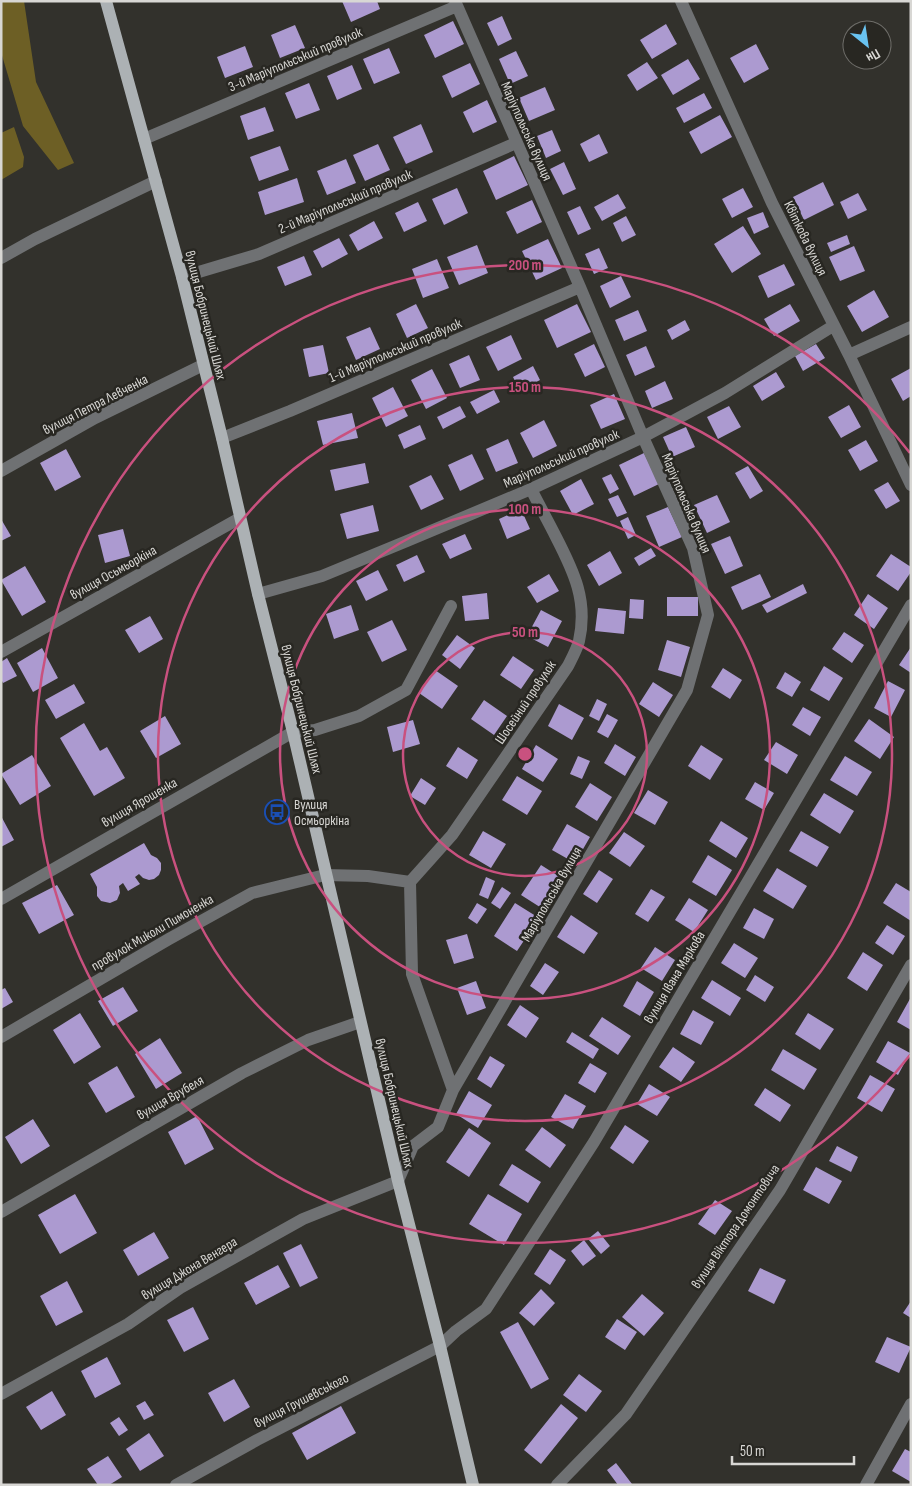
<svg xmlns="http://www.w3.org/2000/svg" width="912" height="1486" viewBox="0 0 912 1486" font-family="'Sofia Sans Condensed',sans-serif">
	<rect width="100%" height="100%" fill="#32312c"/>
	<path fill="#6d5f25" d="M1,1H24L36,82L74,163L58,170L23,126L1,52Z
		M14,127L24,157L23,167L1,180V133Z"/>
	<path fill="#ac9ad0" d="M342,1H377L380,9L351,22Z
		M502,16L512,39L498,46L487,23Z
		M453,21L464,44L435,58L424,35Z
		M666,24L677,44L652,59L640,40Z
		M295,25L305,48L280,58L271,35Z
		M756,44L769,69L744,83L730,58Z
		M245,46L253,67L225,78L217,57Z
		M389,48L400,73L374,84L363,59Z
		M516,51L528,76L510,84L499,59Z
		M688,59L700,79L673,95L661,75Z
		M647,62L658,78L637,91L627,75Z
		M470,63L480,84L452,98L442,76Z
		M352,65L362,89L337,100L327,76Z
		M309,83L320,110L296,119L285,93Z
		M545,87L555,110L529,121L519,98Z
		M704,93L712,108L684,123L676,108Z
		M487,100L497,122L473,133L463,112Z
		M265,107L274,131L248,140L240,116Z
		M720,115L732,137L701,154L689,132Z
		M421,124L433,152L406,164L393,137Z
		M552,130L561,151L546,158L537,136Z
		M599,134L608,153L589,162L580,144Z
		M378,144L390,170L365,181L353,155Z
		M280,146L289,170L259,181L250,157Z
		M514,156L528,185L496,200L483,171Z
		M346,159L356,183L327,195L317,171Z
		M564,162L576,189L563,195L550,169Z
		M297,178L304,202L265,215L258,192Z
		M823,182L834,205L804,220L793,197Z
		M457,188L468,213L444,225L432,199Z
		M743,188L753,207L732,218L722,199Z
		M858,193L867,210L848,219L840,202Z
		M618,194L626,208L602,221L594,207Z
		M532,200L542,222L517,234L506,212Z
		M418,202L427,221L404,232L395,213Z
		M580,206L591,229L578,235L567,212Z
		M763,212L769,227L754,234L747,218Z
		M626,216L636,235L622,242L613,223Z
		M374,221L383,238L358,251L349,235Z
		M743,226L761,254L732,273L714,244Z
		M847,235L850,244L831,252L827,243Z
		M339,238L348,254L322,268L313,251Z
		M548,239L562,268L536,280L522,251Z
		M477,245L488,273L459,285L447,257Z
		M854,246L865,271L840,281L829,257Z
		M599,248L608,268L594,274L585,254Z
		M304,256L312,275L285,286L277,267Z
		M437,259L449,288L423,298L412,269Z
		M784,264L795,285L768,298L758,276Z
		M621,276L631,297L610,308L600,286Z
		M874,290L889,317L862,332L847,306Z
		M416,304L428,328L407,338L396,314Z
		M577,304L591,332L557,348L544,320Z
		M790,304L800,321L774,336L764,319Z
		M638,310L647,331L624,341L615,320Z
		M685,320L690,330L672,340L667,330Z
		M370,327L380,349L356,360L346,337Z
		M511,335L522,359L498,371L486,347Z
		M594,344L605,367L585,377L574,354Z
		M816,344L825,358L803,371L795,356Z
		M323,345L329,373L309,377L303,349Z
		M646,346L655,367L635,376L626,355Z
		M469,355L480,380L460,388L449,364Z
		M533,366L540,380L520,391L513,377Z
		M911,368V396L903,401L891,379Z
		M432,369L447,398L426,409L411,380Z
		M776,372L785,387L762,401L753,386Z
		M665,381L673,399L652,408L645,391Z
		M393,387L408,416L386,427L372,398Z
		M494,390L500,402L477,414L470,402Z
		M614,394L625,419L601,429L590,405Z
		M849,405L861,427L841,438L828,417Z
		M460,406L466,417L443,429L437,417Z
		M729,406L741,427L718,439L707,417Z
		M352,413L358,438L323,445L317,421Z
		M544,420L557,446L533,458L520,433Z
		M420,425L426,439L404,449L398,435Z
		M686,427L695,447L672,457L663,437Z
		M508,439L518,463L496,472L486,449Z
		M866,440L878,461L860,471L848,450Z
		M66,449L81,477L55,491L40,463Z
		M644,453L659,484L634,496L619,465Z
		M472,454L484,479L460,491L448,465Z
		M365,463L369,483L335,491L330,470Z
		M748,466L763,491L750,499L735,473Z
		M611,474L619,489L610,494L602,478Z
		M431,475L444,499L421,510L409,486Z
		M581,479L594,504L573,515L560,491Z
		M888,482L900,501L886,509L874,490Z
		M618,495L627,513L617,517L608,499Z
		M717,495L730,522L707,533L694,505Z
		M373,505L379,531L347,539L340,514Z
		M668,507L682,537L659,547L646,516Z
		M521,509L530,529L507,539L499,519Z
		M628,517L636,535L628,539L620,521Z
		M1,519L11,536L1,541Z
		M123,529L130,556L105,563L98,535Z
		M465,534L472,549L450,559L442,544Z
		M730,536L743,566L725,574L711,544Z
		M651,548L656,556L639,566L634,558Z
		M610,551L622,573L599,586L587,565Z
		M891,554L911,567V572L898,591L876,576Z
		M417,555L425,572L404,582L396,565Z
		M25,566L46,602L22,616L1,580Z
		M378,570L388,590L366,601L356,581Z
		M549,574L559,591L537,603L527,587Z
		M760,574L771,597L742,610L731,587Z
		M803,584L807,593L767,613L762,605Z
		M487,593L489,619L465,621L462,596Z
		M868,594L888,608L874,629L854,615Z
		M667,597H698V616H667Z
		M630,599L644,600L643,619L629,618Z
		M351,605L359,630L334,639L326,614Z
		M598,608L626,611L624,634L595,631Z
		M541,610L562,621L548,647L527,636Z
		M150,616L163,639L139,653L125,630Z
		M392,620L407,650L382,662L367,632Z
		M844,632L864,645L852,663L832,649Z
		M457,635L475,648L460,669L442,655Z
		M667,640L690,647L681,677L658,670Z
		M911,647V673L899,665Z
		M42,648L58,678L33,692L17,663Z
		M513,656L534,670L521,689L500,675Z
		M7,658L17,676L3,683L1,679V662Z
		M824,666L843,678L829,701L810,690Z
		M723,668L742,680L730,699L711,687Z
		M435,670L458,686L442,709L419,693Z
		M785,672L801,682L792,697L776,688Z
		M888,681L905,690L891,717L874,708Z
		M653,682L673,695L659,717L639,704Z
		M74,684L85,703L56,719L45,700Z
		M597,699L607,704L599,721L589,716Z
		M484,700L507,716L494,735L471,719Z
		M559,704L584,718L572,740L548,726Z
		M803,707L821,717L810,736L792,725Z
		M607,714L618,720L608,738L597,732Z
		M165,716L181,744L156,758L140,731Z
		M869,719L894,737L880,759L854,741Z
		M413,720L420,744L393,752L387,727Z
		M84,723L100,751L107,747L125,778L94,796L60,738Z
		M776,742L798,755L787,774L764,760Z
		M615,744L636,757L625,776L604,763Z
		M536,745L558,759L543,782L522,769Z
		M701,745L723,759L710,780L688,766Z
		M458,747L478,760L467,779L446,766Z
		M32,755L51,786L20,805L1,774Z
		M578,756L590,761L582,779L570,774Z
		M845,756L872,772L857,796L830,780Z
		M517,776L542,791L527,815L502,800Z
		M421,778L436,788L425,805L410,796Z
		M755,782L774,793L764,810L745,799Z
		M590,783L612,797L597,821L575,807Z
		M648,790L668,802L655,825L634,813Z
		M824,793L854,811L840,834L810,815Z
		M1,816L14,840L1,847Z
		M721,821L748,838L736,858L709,841Z
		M567,824L590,837L575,863L552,850Z
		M483,831L506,844L491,868L469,855Z
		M801,831L829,847L817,867L789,851Z
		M624,832L645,846L630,867L609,853Z
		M144,843L151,855L157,858L161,863V870L159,875L154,879L149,880L143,878L139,874L135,877L140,884L128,891L123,883L119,886L120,893L117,900L110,903L101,901L97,896V887L90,874Z
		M708,855L732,870L716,896L692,882Z
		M541,865L563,879L543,909L521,895Z
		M777,868L807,886L793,909L763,891Z
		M599,870L613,879L597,903L583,894Z
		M486,877L495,881L488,899L479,895Z
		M896,883L911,892V921L883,903Z
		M57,885L74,915L39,934L22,903Z
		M502,887L511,893L500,909L491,903Z
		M651,889L665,897L648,922L635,914Z
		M689,898L708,910L694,932L675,920Z
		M477,903L487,909L477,924L468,918Z
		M515,903L539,918L517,951L494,936Z
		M754,908L774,919L764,939L743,928Z
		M571,915L598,933L584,954L557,937Z
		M887,925L905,936L893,955L875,943Z
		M467,934L474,958L454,964L446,940Z
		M734,943L758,958L745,978L721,963Z
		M655,947L675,960L662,981L641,968Z
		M863,952L883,965L867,991L847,978Z
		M545,963L559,972L543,995L530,986Z
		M755,975L774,987L765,1002L746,990Z
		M712,980L741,998L730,1016L701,998Z
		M476,981L486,1008L467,1015L457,988Z
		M637,981L654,992L640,1016L623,1006Z
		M123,987L138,1011L113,1026L98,1001Z
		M5,988L13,1002L1,1009V990Z
		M911,997V1030L897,1022Z
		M520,1005L539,1018L526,1038L507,1025Z
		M693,1010L714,1022L701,1045L680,1034Z
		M80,1013L101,1047L74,1064L53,1030Z
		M808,1013L834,1029L820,1050L795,1034Z
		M602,1017L631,1036L618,1055L589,1036Z
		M572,1032L599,1049L593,1059L566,1042Z
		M160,1038L182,1073L156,1089L135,1054Z
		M888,1041L910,1053L898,1075L876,1062Z
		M673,1047L695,1062L681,1082L659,1067Z
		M783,1049L817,1069L804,1090L771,1070Z
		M490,1056L505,1065L491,1088L477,1079Z
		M590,1063L607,1073L595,1093L578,1083Z
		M117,1066L135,1097L106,1113L88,1083Z
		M870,1075L895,1089L882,1112L857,1098Z
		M649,1084L670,1097L657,1116L637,1104Z
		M765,1088L791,1105L780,1122L754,1105Z
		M469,1091L492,1105L478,1128L456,1114Z
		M565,1094L586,1106L573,1129L551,1117Z
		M197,1116L214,1149L185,1165L168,1132Z
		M33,1119L50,1146L21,1164L5,1137Z
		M625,1125L649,1141L633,1164L610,1148Z
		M542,1127L566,1145L550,1168L525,1150Z
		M469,1128L491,1143L469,1177L446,1162Z
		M837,1146L858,1157L851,1172L829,1161Z
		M512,1164L541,1182L528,1203L499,1185Z
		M816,1167L842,1181L829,1204L803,1190Z
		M75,1194L97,1233L60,1254L38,1215Z
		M488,1194L522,1214L504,1245L469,1224Z
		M715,1200L732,1211L715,1235L698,1224Z
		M598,1231L610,1246L601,1254L588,1239Z
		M154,1232L169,1258L138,1276L123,1250Z
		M584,1240L596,1256L583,1266L571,1251Z
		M301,1244L318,1278L300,1287L283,1253Z
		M550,1249L566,1260L550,1285L534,1274Z
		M278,1265L290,1287L256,1305L244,1283Z
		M760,1268L786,1280L774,1304L748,1291Z
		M67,1281L83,1312L56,1326L40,1296Z
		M541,1289L555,1303L534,1326L519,1313Z
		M642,1294L664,1313L644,1336L622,1317Z
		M911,1301V1318L903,1313Z
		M193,1307L209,1339L184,1352L167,1320Z
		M617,1319L637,1332L625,1350L605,1337Z
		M518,1322L549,1379L531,1389L500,1332Z
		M887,1337L911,1347L899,1373L875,1362Z
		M107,1357L121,1384L95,1398L81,1371Z
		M579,1374L602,1391L586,1412L563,1395Z
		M234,1379L250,1407L224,1422L208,1393Z
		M52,1391L66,1415L41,1430L26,1407Z
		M145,1401L154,1415L144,1420L136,1406Z
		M561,1404L578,1418L541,1464L524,1450Z
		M341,1406L356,1433L307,1460L292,1433Z
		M119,1417L128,1430L119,1436L110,1423Z
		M149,1433L164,1456L140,1471L126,1449Z
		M905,1449L911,1452V1482L892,1471Z
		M108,1456L122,1477L109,1485H98L87,1469Z
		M616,1463L632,1484L630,1485H618L607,1470Z"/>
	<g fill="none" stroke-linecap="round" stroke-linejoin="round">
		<path stroke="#6f7173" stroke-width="12" d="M681,1L772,203L849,355L911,485
			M144,139L457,6
			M1,258L35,239L156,181
			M182,277L259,254L516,143
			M849,355L911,327
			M222,438L290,411L580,287
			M1,471L95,418L203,365
			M258,594L322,576L407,541L531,489L643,437L725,393L833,326
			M1,652L240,518
			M410,882L452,835L568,666C572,658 577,649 579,641C588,601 574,572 556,537C548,521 539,505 531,489
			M1,899L293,732L315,730L359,716L406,690L451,606
			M1,1037L169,939L252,893L325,875L368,876L410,882L412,974L453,1090
			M1,1212L242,1073L308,1040L360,1022
			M1,1394L128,1324L180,1288L303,1219L398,1181L413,1146L438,1127L453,1090L687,690L708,615L693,548L643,437L580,287L455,1
			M176,1485L257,1440L440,1346L456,1331L486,1309L594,1142L911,605
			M557,1485L626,1414L780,1190L911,965
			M866,1485L911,1404"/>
		<path stroke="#acb1b4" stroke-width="12" d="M106,1L182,277L222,438L258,594L293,732L398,1181L440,1346L473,1485"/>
	</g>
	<g fill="none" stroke="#c9517f" stroke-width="2.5">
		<circle cx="525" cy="754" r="122"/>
		<circle cx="525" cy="754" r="245"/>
		<circle cx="525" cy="754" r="367"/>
		<path d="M910 1055A489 489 0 1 1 910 453"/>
	</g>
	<defs>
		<symbol id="bus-ring" viewBox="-11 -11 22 22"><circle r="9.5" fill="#282722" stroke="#1a4fb4" stroke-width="1.5"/><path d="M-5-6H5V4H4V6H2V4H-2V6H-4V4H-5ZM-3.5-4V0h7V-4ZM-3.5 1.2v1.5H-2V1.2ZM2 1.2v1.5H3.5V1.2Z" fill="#1a4fb4"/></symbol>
	</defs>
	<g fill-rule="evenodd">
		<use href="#bus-ring" x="263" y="798" width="28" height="28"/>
	</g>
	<g text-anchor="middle" stroke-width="5" stroke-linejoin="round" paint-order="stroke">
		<g font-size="14" fill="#d8d7d4" stroke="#282722">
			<text transform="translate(295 59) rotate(-23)" y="5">3-й Маріупольський провулок</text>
			<text transform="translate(527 131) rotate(66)" y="5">Маріупольська вулиця</text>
			<text transform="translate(345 201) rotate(-23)" y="5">2-й Маріупольський провулок</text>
			<text transform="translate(806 238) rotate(64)" y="5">Квіткова вулиця</text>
			<text transform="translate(206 315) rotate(76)" y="5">вулиця Бобринецький Шлях</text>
			<text transform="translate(395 350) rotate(-23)" y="5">1-й Маріупольський провулок</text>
			<text transform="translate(95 404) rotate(-27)" y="5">вулиця Петра Левченка</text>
			<text transform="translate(561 458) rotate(-24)" y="5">Маріупольський провулок</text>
			<text transform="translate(687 503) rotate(67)" y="5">Маріупольська вулиця</text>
			<text transform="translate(113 572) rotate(-29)" y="5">вулиця Осьмьоркіна</text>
			<text transform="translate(525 702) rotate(-56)" y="5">Шосейний провулок</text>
			<text transform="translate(302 709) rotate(76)" y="5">вулиця Бобринецький Шлях</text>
			<text transform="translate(139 802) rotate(-30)" y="5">вулиця Ярошенка</text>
			<text transform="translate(551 894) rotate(-60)" y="5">Маріупольська вулиця</text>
			<text transform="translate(152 932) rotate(-30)" y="5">провулок Миколи Пимоненка</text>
			<text transform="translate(674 977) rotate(-59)" y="5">вулиця Івана Маркова</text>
			<text transform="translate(170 1097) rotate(-30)" y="5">вулиця Врубеля</text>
			<text transform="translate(395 1103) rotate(77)" y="5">вулиця Бобринецький Шлях</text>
			<text transform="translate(735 1226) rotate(-56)" y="5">вулиця Віктора Домонтовича</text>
			<text transform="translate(189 1268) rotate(-31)" y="5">вулиця Джона Венгера</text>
			<text transform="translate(301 1400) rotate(-27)" y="5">вулиця Грушевського</text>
		</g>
		<g font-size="14" fill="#d8d7d4" stroke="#282722" text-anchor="start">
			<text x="294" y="809">Вулиця<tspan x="294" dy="16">Осмьоркіна</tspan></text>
		</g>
	</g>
	<circle cx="525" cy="754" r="8" fill="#c9517f" stroke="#282722" stroke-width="2.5"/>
	<g font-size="15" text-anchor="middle" font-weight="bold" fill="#c9517f" stroke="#282722" stroke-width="5" stroke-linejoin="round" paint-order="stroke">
		<text x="525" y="270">200 m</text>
		<text x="525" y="392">150 m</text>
		<text x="525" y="514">100 m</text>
		<text x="525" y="637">50 m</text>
	</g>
	<rect width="912" height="1486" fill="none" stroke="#d8d7d4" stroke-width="5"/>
	<g transform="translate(867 45) rotate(150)"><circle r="24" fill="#282722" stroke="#6e6d69"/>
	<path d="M0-4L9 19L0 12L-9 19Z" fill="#69c3f1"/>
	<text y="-8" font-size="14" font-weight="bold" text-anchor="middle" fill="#d8d7d4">Пн</text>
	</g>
	<path d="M732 1456v8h122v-8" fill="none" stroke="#d8d7d4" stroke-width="2.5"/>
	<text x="740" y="1456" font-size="15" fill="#d8d7d4" stroke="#282722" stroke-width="4" paint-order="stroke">50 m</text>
</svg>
